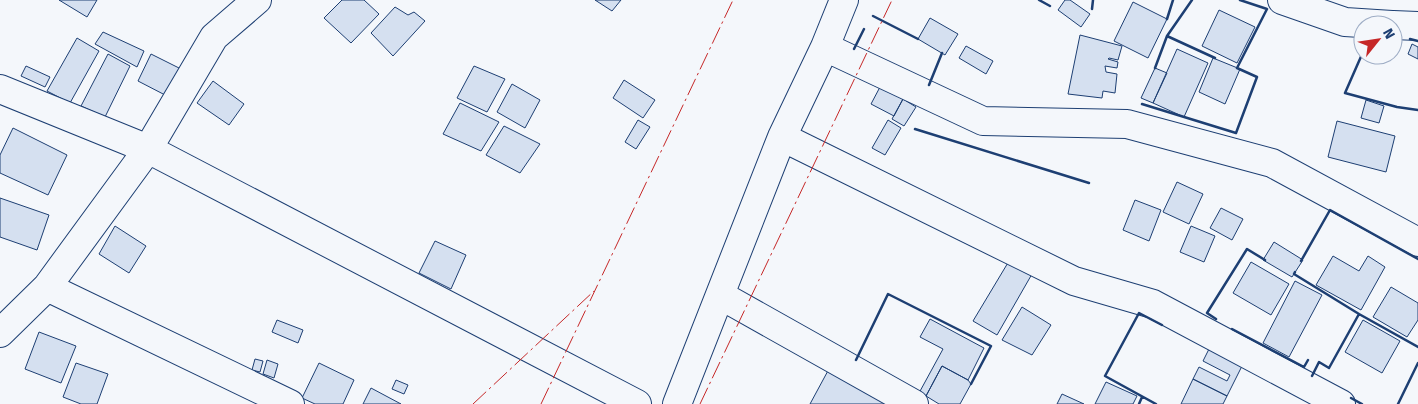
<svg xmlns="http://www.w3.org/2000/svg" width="1418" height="404" viewBox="0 0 1418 404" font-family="'Fira Sans',sans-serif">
	<rect width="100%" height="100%" fill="#f4f7fb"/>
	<path fill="#d5e0f0" stroke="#1d3f73" d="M59,0H97L87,17Z
		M342,0H364L379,14L351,43L324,18Z
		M595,0H621L612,11Z
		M1065,0H1070L1090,14L1081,27L1058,10Z
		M1133,2L1167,19L1148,58L1114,41Z
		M395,7L408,15L414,12L425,21L393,56L371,33Z
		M1219,10L1255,27L1237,63L1202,46Z
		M930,18L958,34L945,55L918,39Z
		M103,32L144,51L137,67L95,44Z
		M1080,35L1122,46L1118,60L1109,58L1108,59L1118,62L1117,68L1105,66L1106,72L1117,74L1115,93L1103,91L1102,98L1068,94Z
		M77,38L99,51L70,103L47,91Z
		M1412,44L1418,47V59L1408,54Z
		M966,46L993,61L986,74L959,58Z
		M1177,49L1208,63L1184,117L1153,103Z
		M108,54L130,66L105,117L81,106Z
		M151,54L181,69L167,96L138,81Z
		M1213,58L1240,69L1225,104L1199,92Z
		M26,66L50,77L45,87L21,76Z
		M474,66L505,79L487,112L457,98Z
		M1155,68L1167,73L1153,103L1141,98Z
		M624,80L655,100L643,118L613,98Z
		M213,81L244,104L229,125L197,103Z
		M512,84L540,100L525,128L497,112Z
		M880,87L903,99L894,116L871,104Z
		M903,99L916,107L904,126L892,119Z
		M1366,100L1384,106L1379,123L1361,118Z
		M460,103L499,122L481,151L443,134Z
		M638,120L650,127L636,149L625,142Z
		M888,120L901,128L885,155L872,148Z
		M1337,121L1395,136L1386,172L1328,157Z
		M504,126L540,144L520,173L486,155Z
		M13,128L67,155L48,195L0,173V155Z
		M1177,182L1203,194L1189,224L1163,212Z
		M0,198L49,215L37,250L0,237Z
		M1135,200L1161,210L1149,241L1123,230Z
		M1221,208L1243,219L1232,240L1210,228Z
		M115,226L146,246L129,273L99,254Z
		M1191,226L1215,236L1204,262L1180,252Z
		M435,241L466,255L451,289L419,273Z
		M1274,242L1303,260L1292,277L1263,260Z
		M1333,256L1359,271L1368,256L1385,267L1361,310L1316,285Z
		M1009,261L1032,274L997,335L973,321Z
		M1251,262L1289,284L1271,315L1233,293Z
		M1295,281L1322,295L1289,357L1263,343Z
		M1391,287L1418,303V320L1407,337L1373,317Z
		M1022,307L1051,325L1032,355L1002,340Z
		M930,319L984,348L968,380L942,366L926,396L919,393L943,349L920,337Z
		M277,320L303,330L298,343L272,332Z
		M1363,320L1400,341L1382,373L1345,352Z
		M39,332L76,346L61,383L25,369Z
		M1209,349L1242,366L1227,396L1193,379L1199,367L1227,381L1230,375L1203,361Z
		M255,359L263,361L260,372L252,370Z
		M267,360L278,364L274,378L263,374Z
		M76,363L108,374L97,404H81L63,397Z
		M319,363L354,380L343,404H315L302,398Z
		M942,366L968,380L971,384L960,404H939L926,396Z
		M830,367L888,398L885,404H810Z
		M1193,379L1227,396L1223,404H1181Z
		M396,380L408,385L404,394L392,389Z
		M1106,382L1137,396L1133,404H1095Z
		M371,388L401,404H363Z
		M1062,394L1084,404H1057Z"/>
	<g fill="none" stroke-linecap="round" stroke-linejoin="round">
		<defs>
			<path id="minor" d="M1282,0L1345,22L1392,25
				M1393,25L1418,26
				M825,47L983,121L1127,124L1272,163L1418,242
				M0,89L148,149L637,404
				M782,137L1074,281L1153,304L1341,404
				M47,287L290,404
				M720,295L914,404
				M0,333L47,287L148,149L214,37L257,0
				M677,404L782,137L825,47L844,0"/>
		</defs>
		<use href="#minor" stroke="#1d3f73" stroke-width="30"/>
		<use href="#minor" stroke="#f4f7fb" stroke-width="28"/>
		<path stroke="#1d3f73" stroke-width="2.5" d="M1039,0L1050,6
			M1092,9L1093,0
			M873,16L918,39
			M1167,19L1173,0
			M1167,36L1215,58
			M1410,39L1418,41
			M854,49L864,29
			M1363,52L1345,93L1397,107L1418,110
			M1155,68L1167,36L1192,0
			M929,85L942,53
			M1142,104L1236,133L1257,77L1237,68L1267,9L1240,0
			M915,129L1089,183
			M1301,261L1330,210L1418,259
			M1295,272L1294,274L1359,314
			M1216,319L1207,313L1247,249L1265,260
			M1232,329L1304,367L1308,360
			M856,360L888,294L991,346L971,384
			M1312,376L1319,362L1329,368L1359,314L1418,347
			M1351,398L1362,404
			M1139,404L1142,397
			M1156,404L1105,376L1139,313L1162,325
			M1398,404L1418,363"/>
		<path stroke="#c62828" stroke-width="1" stroke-dasharray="18 4 2.5 4" stroke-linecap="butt" d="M473,404L594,291
			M541,404L733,0
			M700,404L892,0"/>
	</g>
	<g transform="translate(1378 40) rotate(60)"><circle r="24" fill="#f4f7fb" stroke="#9eadc5"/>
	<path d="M0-4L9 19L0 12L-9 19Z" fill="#c62828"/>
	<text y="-8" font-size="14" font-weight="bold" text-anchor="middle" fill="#1d3f73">N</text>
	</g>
</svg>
